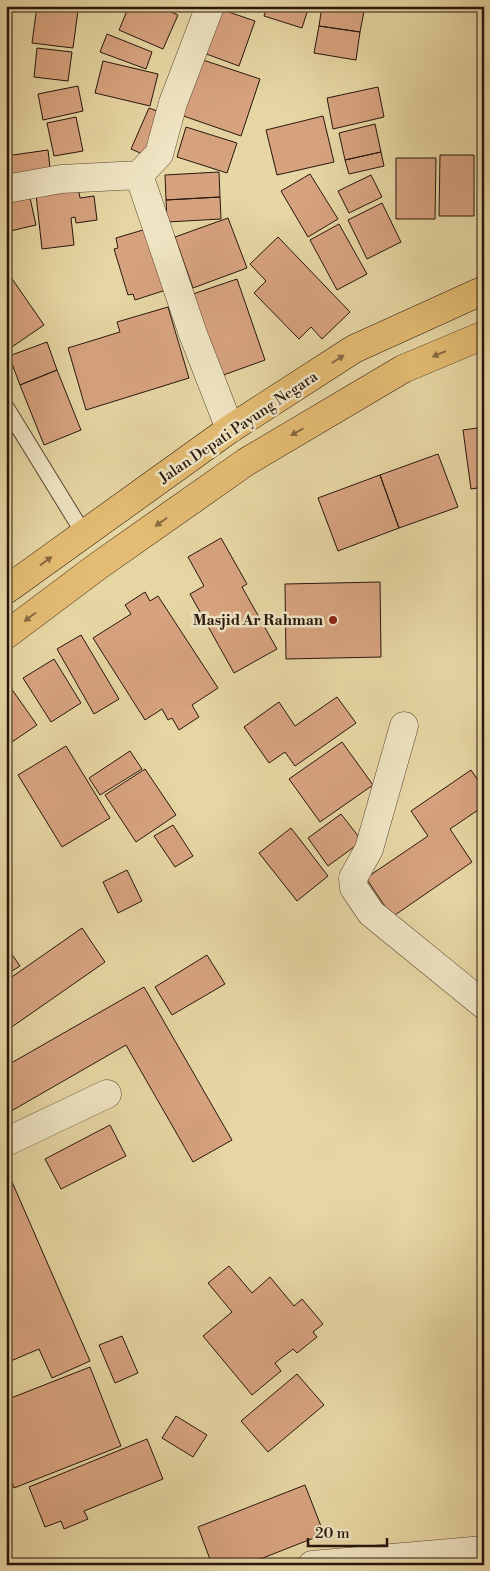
<svg xmlns="http://www.w3.org/2000/svg" width="490" height="1571" viewBox="0 0 490 1571" font-family="'Libre Bodoni',serif">
	<rect width="100%" height="100%" fill="#e6d6a3"/>
	<filter id="stains"><feTurbulence type="fractalNoise" baseFrequency=".004" numOctaves="4"/><feColorMatrix values="0 0 0 0 .2 0 0 0 0 .09 0 0 0 0 .02 0 0 0 .5 -.17"/></filter>
	<radialGradient id="worn" r=".72"><stop offset=".6" stop-color="#630" stop-opacity="0"/><stop offset="1" stop-color="#630" stop-opacity=".3"/></radialGradient>
	<path fill="#d7a37f" stroke="#28160d" d="M37,6L78,10L73,48L32,43Z
		M129,6H157L178,15L163,49L119,30Z
		M267,6H309L302,28L264,16Z
		M322,6H365L360,32L319,26Z
		M217,8L255,21L239,66L201,52Z
		M319,26L360,32L356,60L314,53Z
		M107,34L152,52L146,69L100,52Z
		M37,48L72,52L68,81L34,77Z
		M194,57L260,79L241,136L175,113Z
		M103,61L158,74L150,106L95,93Z
		M78,86L83,111L43,120L38,94Z
		M378,87L384,117L333,129L327,98Z
		M149,108L165,114L147,156L131,149Z
		M323,116L334,162L277,175L266,130Z
		M76,117L83,151L54,156L47,123Z
		M375,124L381,152L345,160L339,133Z
		M186,127L237,143L227,173L177,157Z
		M483,127L484,170H480Z
		M48,150L51,177L9,182L6,156Z
		M381,152L384,166L349,174L345,160Z
		M440,155H474V216H439Z
		M396,158H436L435,219H396Z
		M219,172L220,197L166,200L165,175Z
		M310,174L338,219L308,237L281,191Z
		M371,175L382,197L349,213L338,191Z
		M78,186L80,198L94,196L97,220L76,223L75,217L71,218L74,245L42,249L36,195Z
		M220,197L221,219L167,222L166,200Z
		M30,198L36,225L6,232V203Z
		M382,203L401,242L367,259L348,220Z
		M228,218L247,268L193,288L175,237Z
		M339,224L367,274L337,290L310,240Z
		M153,227L172,288L135,300L133,294L128,295L114,249L118,248L116,238Z
		M278,237L350,312L322,339L311,327L299,339L254,293L266,281L250,264Z
		M6,270L44,325L6,351Z
		M237,279L265,360L218,377L190,295Z
		M168,307L189,378L86,410L68,348L120,332L117,322Z
		M47,342L57,370L20,385L9,356Z
		M57,370L81,430L44,445L20,385Z
		M484,427V487L471,489L463,430Z
		M438,454L458,507L399,528L380,475Z
		M380,475L399,528L338,551L318,498Z
		M221,538L247,584L242,587L277,649L234,673L190,594L204,586L188,557Z
		M380,582L381,657L286,659L285,584Z
		M145,592L150,601L158,596L218,688L192,705L199,717L179,730L172,718L168,720L162,709L145,720L93,638L131,614L125,605Z
		M81,635L119,699L94,714L57,649Z
		M54,659L81,703L51,722L23,678Z
		M6,681L37,725L6,746Z
		M337,697L356,723L295,766L285,752L269,763L244,727L279,702L295,726Z
		M342,742L373,785L320,822L289,779Z
		M66,746L110,818L62,847L18,775Z
		M130,751L142,769L100,795L89,778Z
		M145,769L176,815L136,842L105,795Z
		M471,770L484,789V806L450,829L472,862L392,917L366,878L428,836L411,811Z
		M341,814L362,841L328,866L308,838Z
		M173,825L193,856L175,867L154,836Z
		M291,828L328,876L297,901L259,853Z
		M127,870L142,901L118,913L103,882Z
		M82,928L105,962L6,1031V981Z
		M6,946L20,966L6,975Z
		M207,955L225,984L172,1015L155,987Z
		M144,987L232,1140L193,1162L126,1045L6,1114V1066Z
		M110,1125L126,1156L61,1189L45,1159Z
		M6,1168L90,1361L52,1378L39,1349L6,1363Z
		M229,1266L252,1293L270,1277L294,1306L302,1299L323,1324L313,1332L317,1337L297,1353L293,1349L275,1363L281,1371L252,1395L203,1336L232,1312L208,1283Z
		M122,1336L138,1373L115,1383L99,1345Z
		M90,1367L121,1446L14,1488L6,1469V1400Z
		M297,1374L324,1405L268,1452L241,1421Z
		M176,1416L207,1435L193,1457L162,1438Z
		M147,1439L163,1479L84,1511L88,1519L64,1529L61,1521L45,1527L29,1487Z
		M305,1485L324,1534L245,1565H212L198,1527Z"/>
	<g fill="none" stroke-linecap="round" stroke-linejoin="round">
		<defs>
			<path id="service" d="M6,407L84,534"/>
			<path id="minor" d="M139,175L193,334L230,429
				M6,189L61,179L139,175L159,154L173,103L210,6
				M404,726L369,849L353,878L354,888L371,913L484,1005
				M6,1142L107,1094
				M312,1565L484,1550"/>
			<path id="trunk" d="M6,590L230,429L354,349L484,290
				M6,635L98,566L246,462L403,369L484,335"/>
		</defs>
		<use href="#service" stroke="#584632" stroke-width="17"/>
		<use href="#minor" stroke="#584632" stroke-width="29"/>
		<use href="#trunk" stroke="#28160d" stroke-width="29"/>
		<use href="#service" stroke="#efe4c3" stroke-width="15"/>
		<use href="#minor" stroke="#efe4c3" stroke-width="28"/>
		<use href="#trunk" stroke="#e3bb72" stroke-width="28"/>
	</g>
	<defs><path id="oneway-solid" d="M-6-.8H1V-3.2L6.5 0L1 3.2V.8H-6Z" transform="scale(1.25)"/></defs>
	<g fill="#866840">
		<use href="#oneway-solid" transform="translate(439 354) rotate(157)"/>
		<use href="#oneway-solid" transform="translate(338 359) rotate(-33)"/>
		<use href="#oneway-solid" transform="translate(297 432) rotate(150)"/>
		<use href="#oneway-solid" transform="translate(161 522) rotate(145)"/>
		<use href="#oneway-solid" transform="translate(46 561) rotate(-36)"/>
		<use href="#oneway-solid" transform="translate(30 617) rotate(143)"/>
	</g>
	<circle fill="#8f2418" stroke="#efe4c3" stroke-width="2" cx="333" cy="620" r="5"/>
	<g text-anchor="middle" stroke-width="5" stroke-linejoin="round" paint-order="stroke">
		<g font-size="15" fill="#28160d" stroke="#efe4c3">
			<text transform="translate(238 427) rotate(-34)" y="5">Jalan Depati Payung Negara</text>
		</g>
		<g font-size="15" font-weight="bold" fill="#28160d" stroke="#efe4c3" text-anchor="end">
			<text x="323" y="625">Masjid Ar Rahman</text>
		</g>
	</g>
	<rect width="490" height="1571" fill="none" stroke="#e6d6a3" stroke-width="25"/>
	<rect x="8" y="8" width="475" height="1556" fill="none" stroke="#28160d" stroke-width="2.5"/>
	<rect x="12" y="12" width="465" height="1546" fill="none" stroke="#28160d"/>
	<path d="M308 1538v8h79v-8" fill="none" stroke="#28160d" stroke-width="2.5"/>
	<text x="315" y="1538" font-size="15" fill="#28160d" stroke="#efe4c3" stroke-width="4" paint-order="stroke">20 m</text>
	<rect width="100%" height="100%" filter="url(#stains)"/>
	<rect width="100%" height="100%" fill="url(#worn)"/>
</svg>
